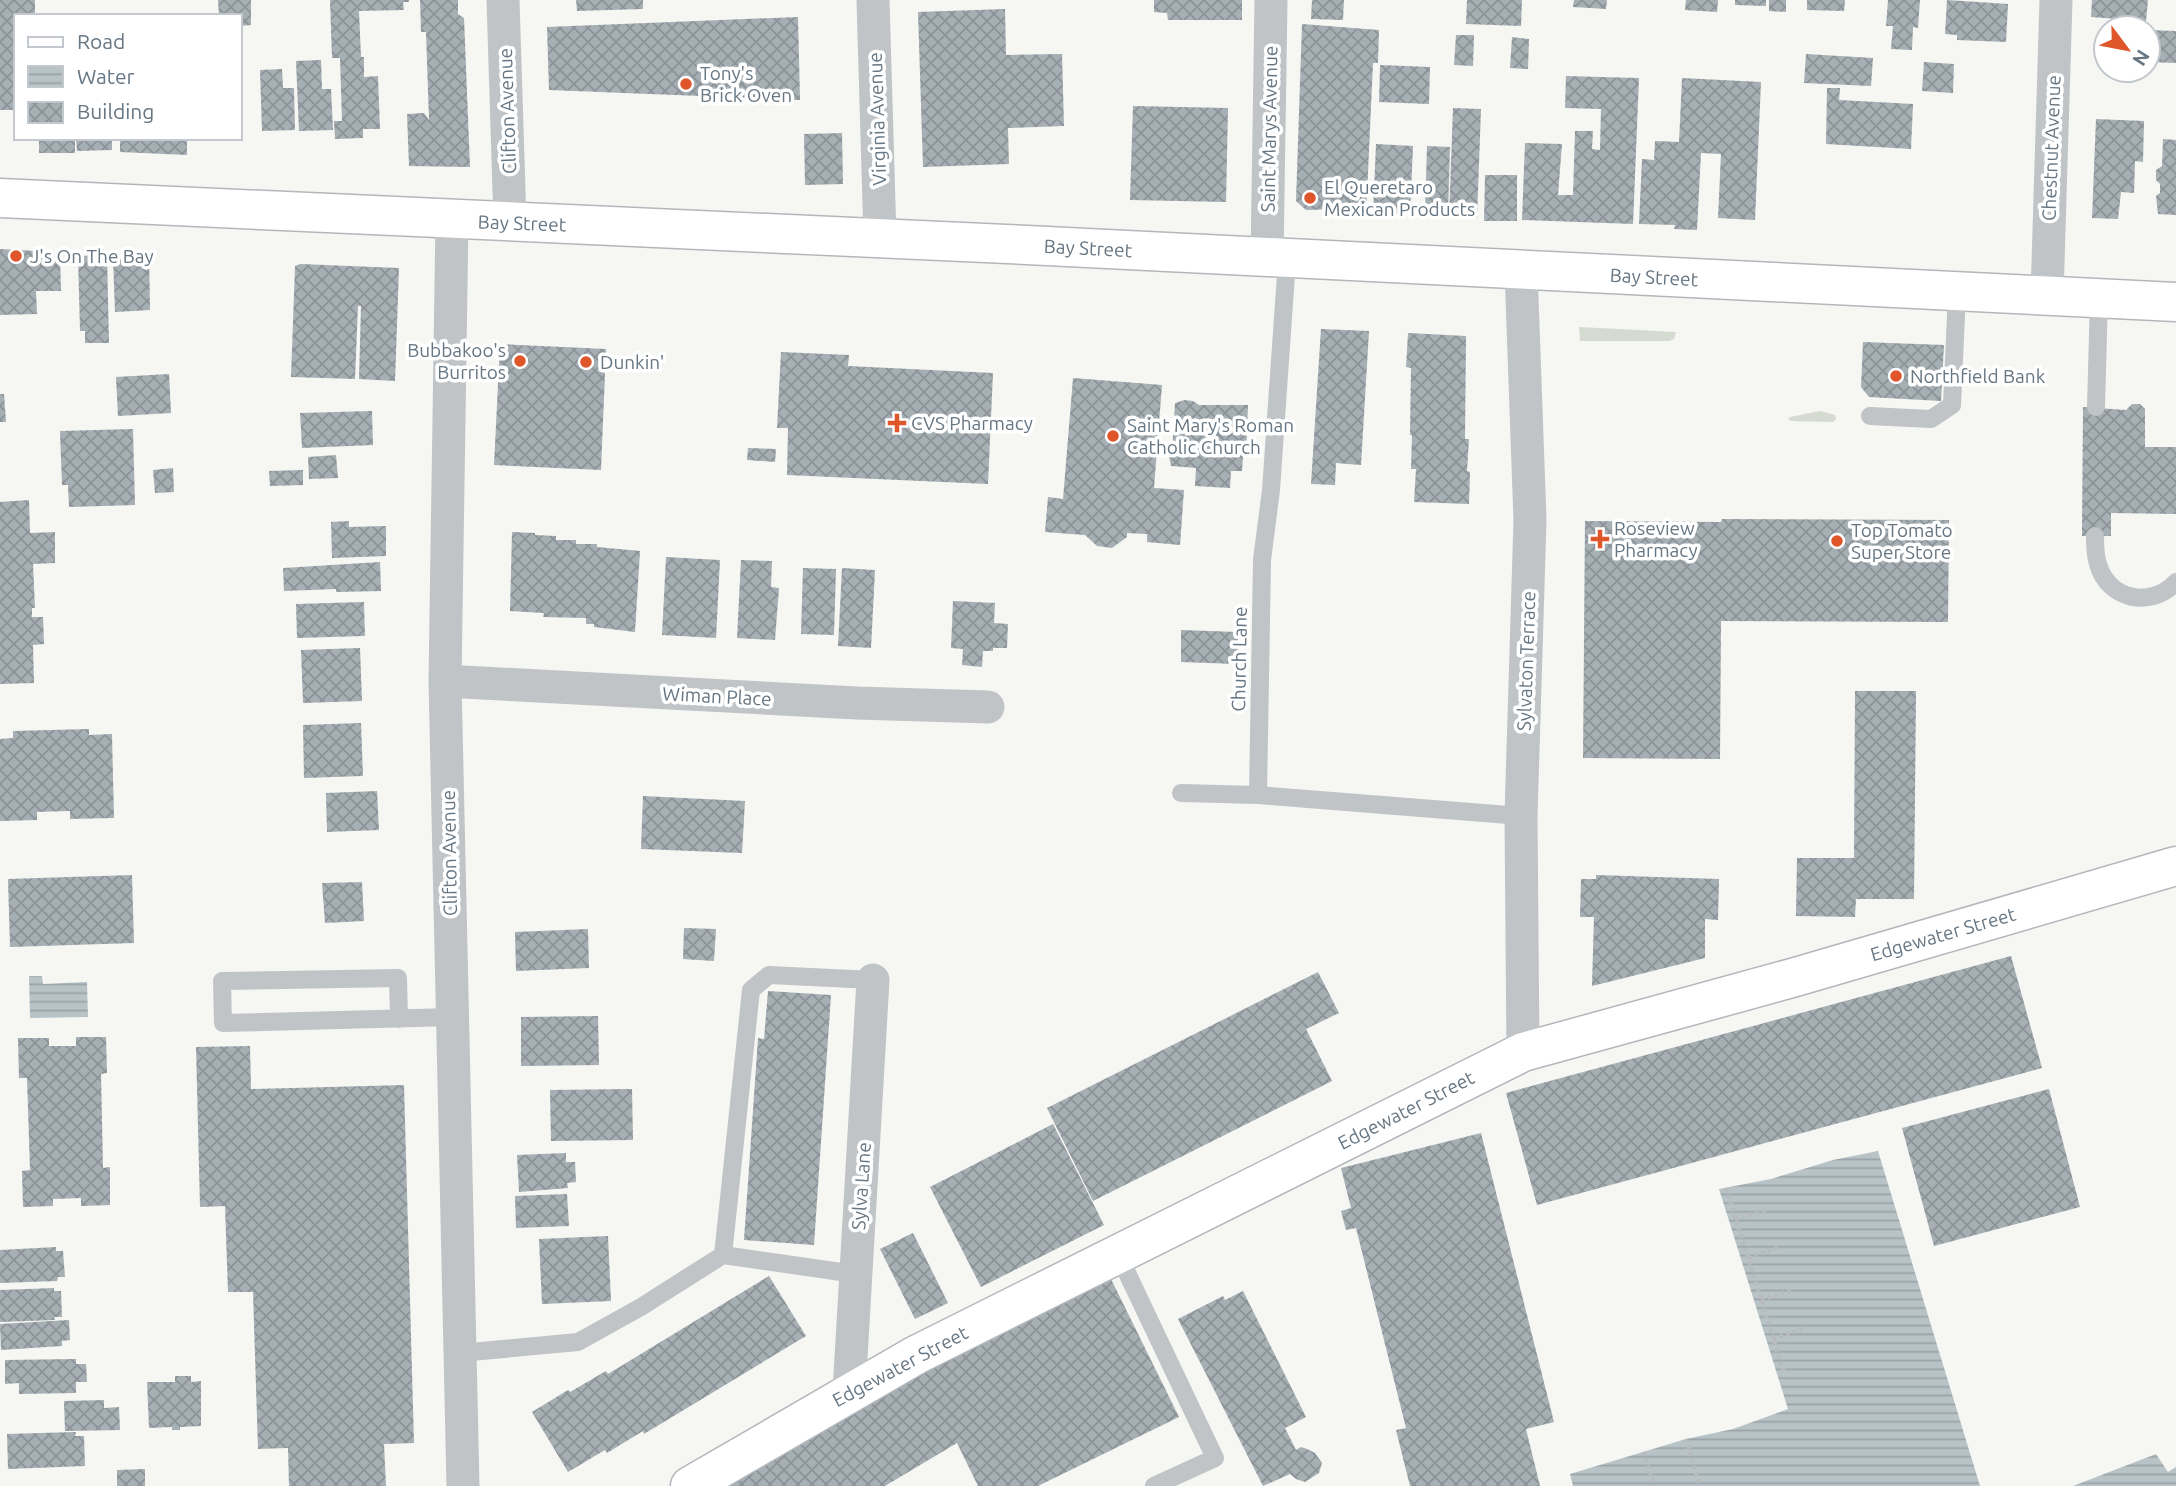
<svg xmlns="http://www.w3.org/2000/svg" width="2176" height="1486" viewBox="0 0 2176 1486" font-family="Ubuntu,sans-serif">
	<defs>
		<pattern id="water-rules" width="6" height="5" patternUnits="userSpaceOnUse" patternTransform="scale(1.75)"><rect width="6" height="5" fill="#b8c3c8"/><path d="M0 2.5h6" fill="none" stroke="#99a3a8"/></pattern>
		<pattern id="building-cross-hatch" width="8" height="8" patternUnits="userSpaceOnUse" patternTransform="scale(1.75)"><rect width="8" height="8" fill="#a6afb4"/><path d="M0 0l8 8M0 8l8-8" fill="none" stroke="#8b9398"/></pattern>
	</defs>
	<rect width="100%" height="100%" fill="#f6f6f3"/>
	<path fill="#d6dbd2" d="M1579,327L1676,332L1674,339L1669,341H1580Z
		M1820,411L1835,415L1836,419L1833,422L1791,421L1788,419L1790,417Z"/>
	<path fill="url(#water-rules)" d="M29,976H42L43,984L87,982L88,1017L30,1018Z
		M1878,1151L1980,1486H1573L1570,1474L1686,1439L1733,1429L1788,1409L1719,1189L1771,1179L1833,1160Z
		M2156,1454L2168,1472L2176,1467V1486H2073Z"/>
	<path fill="url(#building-cross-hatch)" d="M0,0H35V16H16V110H0Z
		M218,0H251V25L240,26V16H219Z
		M330,0H409V2H403L404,10L359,11L361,57H364V77L378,76L380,129H363V138L335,139L334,121H342L340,58H332Z
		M420,0H458V14L464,18L470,167L409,166L407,114L424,113L429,120L426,32H421Z
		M576,0H643V9L577,11Z
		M1154,0H1242V20H1168L1167,13L1154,12Z
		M1312,0H1344L1343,20L1311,19Z
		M1467,0H1522L1521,26L1466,24Z
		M1574,0H1607L1606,9L1573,7Z
		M1686,0H1718L1717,12L1685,10Z
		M1735,0H1766V6L1735,5Z
		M1769,0H1786V12L1769,11Z
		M1807,0H1845L1844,11L1807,10Z
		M1888,0H1920L1918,28L1913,27L1912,50L1891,49L1893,26H1886Z
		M1947,0L2008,4L2006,42L1957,40V35L1945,34Z
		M2092,0H2148L2146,21L2091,17Z
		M1005,9L1006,55L1062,54L1064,126L1008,128L1009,164L923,167L918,12Z
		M798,17L800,100L549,90L547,27Z
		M1302,24L1379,30L1378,63H1373L1366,216L1339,215V209L1306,210L1296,201Z
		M2101,29H2106V62H2100Z
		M2148,30L2176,31V63L2148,62Z
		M1456,35H1474L1473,66L1454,65Z
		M1512,37L1529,39L1528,69L1510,68Z
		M1806,54L1873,58L1871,86L1804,83Z
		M321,60L322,89H331L333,130L299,131L296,61Z
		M1924,62L1954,64L1953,93L1922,91Z
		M1380,65L1430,67L1429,104L1379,102Z
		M282,69L283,88H294L295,130L262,131L260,70Z
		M1566,76L1639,78L1633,224L1522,220L1525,143L1562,144L1558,195H1573L1575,131H1593L1592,149L1600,150L1601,109L1565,108Z
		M1682,78L1761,82L1755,220L1718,218L1721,154L1701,153L1697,230L1674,229L1675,225L1639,224L1642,159L1654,160L1655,141L1679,142Z
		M1827,88H1840L1839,100L1913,104L1911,149L1826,144Z
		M1133,106L1228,108L1226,202L1130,200Z
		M1453,108L1481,109L1477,218L1449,217Z
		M2096,119L2144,121L2143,162L2135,161L2134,193L2121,192L2118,219L2092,218Z
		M842,133L843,184L805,185L804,134Z
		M39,138H75V153H39Z
		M76,138H112V150L77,151Z
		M120,138H187V155L120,152Z
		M2163,139L2176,140V215L2158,214L2156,196L2160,193V184L2156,180V170L2162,166Z
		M1376,144L1413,146L1410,214L1373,212Z
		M1427,146L1450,147L1448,215L1425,214Z
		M1485,175H1517V221H1484Z
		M0,249L36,251V254L60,253L61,291H36L37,314L0,315Z
		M107,255L109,343H85V331H80L78,256Z
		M149,256L150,310L115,312L113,257Z
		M300,264L399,268L395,381L359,379L361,306H358L355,379L291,377L295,266Z
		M1321,329L1369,331L1361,465L1336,463L1335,485L1311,484Z
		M1408,333L1466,336L1465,439H1469L1467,471L1470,472L1469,504L1414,502L1416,469H1411L1412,435H1410L1411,368L1406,367Z
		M1863,342L1944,345L1941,401L1869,397L1861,387Z
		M500,344L606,349L601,470L494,465Z
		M781,352L849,355L848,366L993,373L988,484L787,475L788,428H777Z
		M169,374L171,413L118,416L116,377Z
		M1073,378L1162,385L1154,488L1184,490L1180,545L1147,542V534L1127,533V537L1112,548L1097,546L1085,535L1045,532L1048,497L1063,499Z
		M0,394H4L6,422H0Z
		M1185,400L1193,401L1199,405H1248L1246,457L1243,456L1242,471H1231L1230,488L1195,486L1196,468L1171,466L1169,456L1172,452L1175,403Z
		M2132,404H2140L2145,409V447H2176V514L2111,513V536H2082L2083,407L2126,410Z
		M372,411L373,445L302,448L300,413Z
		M133,429L135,505L69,507L68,485H62L60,431Z
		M748,448L776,449L775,462L747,460Z
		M336,455L338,478L309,479L308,457Z
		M173,468L174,492L155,493L153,470Z
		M303,470V485L270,486L269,471Z
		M29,500L30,533L55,532V563L33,564L35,608H32V617H43L44,644L33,645L34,683L0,684V502Z
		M1722,519L1949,520L1948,622L1721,621L1720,759L1583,758L1585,521L1721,522Z
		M349,521V527L386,526V556L332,558L331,522Z
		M512,532L535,533V535L556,536V540H576V544H597V547L640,551L635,632L594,627V624H586V618L543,617L544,613L510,611Z
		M666,557L720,560L716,638L662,635Z
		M741,560L772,561L771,587L779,588L775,640L737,638Z
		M380,562L381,591L336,592V589L284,591L283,568Z
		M803,568L836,569L834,635L801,634Z
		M842,568L875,570L871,648L838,646Z
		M953,601L995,603L994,623L1008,624L1007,648H993V651H983L982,667L962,665L963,649L951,648Z
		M364,602L365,636L297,638L296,604Z
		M1181,630L1238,632L1237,664L1181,662Z
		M360,648L362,701L303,703L301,650Z
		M1855,691H1916L1914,899H1856L1855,917L1796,916L1797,858H1854Z
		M361,723L363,776L304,778L303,725Z
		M89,729V735L112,734L114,818L70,819V811L37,812V820L0,821V739L13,738V731Z
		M377,791L379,830L327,832L326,793Z
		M643,796L745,801L742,853L641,849Z
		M132,875L134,943L10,947L8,879Z
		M1596,875L1719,879L1718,920L1705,919V958L1592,986L1594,917H1580L1581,879H1596Z
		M362,882L364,921L325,923L322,883Z
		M684,928L716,929L714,961L683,959Z
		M588,929L589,968L516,971L515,932Z
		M2011,956L2042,1068L1537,1205L1506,1093Z
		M1318,972L1339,1013L1306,1029L1332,1081L1093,1201L1047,1108Z
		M768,991L831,995L814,1245L744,1240L758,1038L764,1039Z
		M598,1016L599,1065L521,1066V1017Z
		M76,1037H106L107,1073L101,1074L103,1168L110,1167V1205L81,1206V1198L53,1199V1206L23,1207L22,1171L30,1170L27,1078H19L18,1038H49V1046H76Z
		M250,1046L251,1089L404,1085L414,1443L384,1444L386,1486H289L288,1448L258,1449L253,1292H228L225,1206L200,1207L196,1047Z
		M632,1089L633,1140L551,1141L550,1090Z
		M2049,1089L2080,1207L1934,1246L1902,1128Z
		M1053,1124L1104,1225L981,1287L930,1187Z
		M1481,1133L1554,1422L1526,1429L1540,1486H1410L1396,1430L1406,1428L1356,1228L1346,1230L1341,1211L1351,1208L1341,1168Z
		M566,1153V1162H575L576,1182L567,1183L568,1188L519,1192L517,1155Z
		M567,1194L569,1226L516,1228L515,1196Z
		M913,1233L948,1303L915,1319L880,1249Z
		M608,1236L611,1301L542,1304L539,1239Z
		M56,1247V1251H63L65,1277H58L57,1281L0,1283V1250Z
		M769,1276L806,1336L644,1434L643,1431L607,1453L605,1450L568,1472L532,1412L568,1390L570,1392L606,1371L608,1374Z
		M1111,1279L1179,1417L1038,1486H978L957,1443L885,1486H729L882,1391Z
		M54,1288V1291H61L62,1317H54L55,1320L0,1322V1290Z
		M1243,1291L1306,1417L1285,1428L1296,1450L1301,1447L1307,1449L1315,1453L1322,1463L1319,1473L1305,1482L1296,1479L1290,1474L1263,1486L1178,1319L1223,1296L1225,1300Z
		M69,1320L70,1340L62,1341V1346L1,1350L0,1324Z
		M76,1359V1364H86L87,1382H76V1393L19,1394V1383L5,1384V1360Z
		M175,1376H191V1382L201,1381V1426L180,1427V1430H172V1427L149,1428L147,1382H175Z
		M104,1400V1408L119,1407L120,1430L65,1431L64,1401Z
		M76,1432L75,1436H84L85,1466L8,1469L7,1434Z
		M145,1469V1486H117V1470Z"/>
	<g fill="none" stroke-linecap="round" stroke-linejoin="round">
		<defs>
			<path id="secondary" d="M0,198L1027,245L2176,302
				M690,1486L916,1355L1523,1052L1792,978L2176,866"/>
		</defs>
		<use href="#secondary" stroke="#b2b7bc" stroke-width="41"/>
		<path stroke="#b8bbbd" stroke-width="4.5" stroke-dasharray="3.5 3.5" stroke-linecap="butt" d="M1726,1188L1784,1373
			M1735,1219L1768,1209
			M1748,1258L1780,1247
			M1761,1300L1795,1289
			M1773,1339L1807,1327
			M1686,1439L1700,1486
			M1643,1452L1655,1486"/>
		<path stroke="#c0c4c7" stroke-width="18" d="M2096,407L2099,298
			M1870,416L1931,419L1952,405L1957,292
			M2095,536C2095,545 2095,555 2098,564C2108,600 2151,609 2176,582
			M1181,793L1258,795L1521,816
			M1258,795L1262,560L1271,490L1287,260
			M399,1019L398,978L222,981L223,1023L453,1017
			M1118,1254L1215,1458L1154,1486
			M855,1274L723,1255L751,990L769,975L873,980
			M460,1353L578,1342L641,1307L723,1255"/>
		<path stroke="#c0c4c7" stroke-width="33" d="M503,0L510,222
			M873,0L880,238
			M452,220L445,681L463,1486
			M1267,258L1271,0
			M1521,270L1530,520L1521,816L1523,1052
			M2047,296L2056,0
			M445,681L857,703L988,707
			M849,1392L873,980"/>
		<use href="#secondary" stroke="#fff" stroke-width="38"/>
	</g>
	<g fill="#df562b" stroke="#fff" stroke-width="2.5">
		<circle cx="686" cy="84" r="7"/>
		<circle cx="1310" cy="198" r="7"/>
		<circle cx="16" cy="256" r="7"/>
		<circle cx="520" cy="361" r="7"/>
		<circle cx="586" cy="362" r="7"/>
		<circle cx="1896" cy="376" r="7"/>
		<path d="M893.5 412.5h7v7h7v7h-7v7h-7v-7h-7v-7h7z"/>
		<circle cx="1113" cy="436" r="7"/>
		<path d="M1596.5 528.5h7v7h7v7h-7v7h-7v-7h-7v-7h7z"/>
		<circle cx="1837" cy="541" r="7"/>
	</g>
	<g text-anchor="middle" stroke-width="7" stroke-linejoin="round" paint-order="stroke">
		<g font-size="19" fill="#667683" stroke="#fff" text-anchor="start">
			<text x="700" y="80">Tony's<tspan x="700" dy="22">Brick Oven</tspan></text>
			<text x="1324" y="194">El Queretaro<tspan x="1324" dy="22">Mexican Products</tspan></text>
			<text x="30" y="263">J's On The Bay</text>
			<text x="506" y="357" text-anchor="end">Bubbakoo's<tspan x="506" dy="22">Burritos</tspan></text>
			<text x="600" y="369">Dunkin'</text>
			<text x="1910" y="383">Northfield Bank</text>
			<text x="911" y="430">CVS Pharmacy</text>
			<text x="1127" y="432">Saint Mary's Roman<tspan x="1127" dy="22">Catholic Church</tspan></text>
			<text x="1614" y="535">Roseview<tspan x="1614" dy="22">Pharmacy</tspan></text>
			<text x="1851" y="537">Top Tomato<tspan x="1851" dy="22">Super Store</tspan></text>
		</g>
		<g font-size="19" fill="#667683" stroke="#fff">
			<text transform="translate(507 111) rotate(-92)" y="7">Clifton Avenue</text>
			<text transform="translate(877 119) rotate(-92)" y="7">Virginia Avenue</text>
			<text transform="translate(1269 129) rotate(-89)" y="7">Saint Marys Avenue</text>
			<text transform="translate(2051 148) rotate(-88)" y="7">Chestnut Avenue</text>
			<text transform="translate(522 223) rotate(2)" y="7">Bay Street</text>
			<text transform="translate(1088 248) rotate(3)" y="7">Bay Street</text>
			<text transform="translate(1654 277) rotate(3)" y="7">Bay Street</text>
			<text transform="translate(1239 659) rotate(-89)" y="7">Church Lane</text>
			<text transform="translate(1526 661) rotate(-88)" y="7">Sylvaton Terrace</text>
			<text transform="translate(717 696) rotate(3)" y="7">Wiman Place</text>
			<text transform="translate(449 853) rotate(-91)" y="7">Clifton Avenue</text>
			<text transform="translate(1943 934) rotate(-16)" y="7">Edgewater Street</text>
			<text transform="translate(1406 1110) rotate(-27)" y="7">Edgewater Street</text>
			<text transform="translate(861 1186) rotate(-86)" y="7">Sylva Lane</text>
			<text transform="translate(900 1366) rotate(-28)" y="7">Edgewater Street</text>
		</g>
	</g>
	<rect x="14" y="14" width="228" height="126" fill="#ffffff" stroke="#c2c8cd" stroke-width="2"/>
	<rect x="28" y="37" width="35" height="10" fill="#ffffff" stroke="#c2c8cd" stroke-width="2"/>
	<text x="77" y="49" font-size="21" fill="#667683">Road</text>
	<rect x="28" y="66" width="35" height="21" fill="url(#water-rules)" stroke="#c2c8cd" stroke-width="2"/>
	<text x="77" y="84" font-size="21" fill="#667683">Water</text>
	<rect x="28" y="102" width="35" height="21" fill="url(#building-cross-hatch)" stroke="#c2c8cd" stroke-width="2"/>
	<text x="77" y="119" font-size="21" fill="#667683">Building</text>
	<g transform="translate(2127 49) rotate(122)"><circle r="33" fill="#ffffff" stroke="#c2c8cd" stroke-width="2"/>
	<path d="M0-5L12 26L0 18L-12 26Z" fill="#df562b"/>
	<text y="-10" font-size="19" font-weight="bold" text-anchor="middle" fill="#667683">N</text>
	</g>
</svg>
